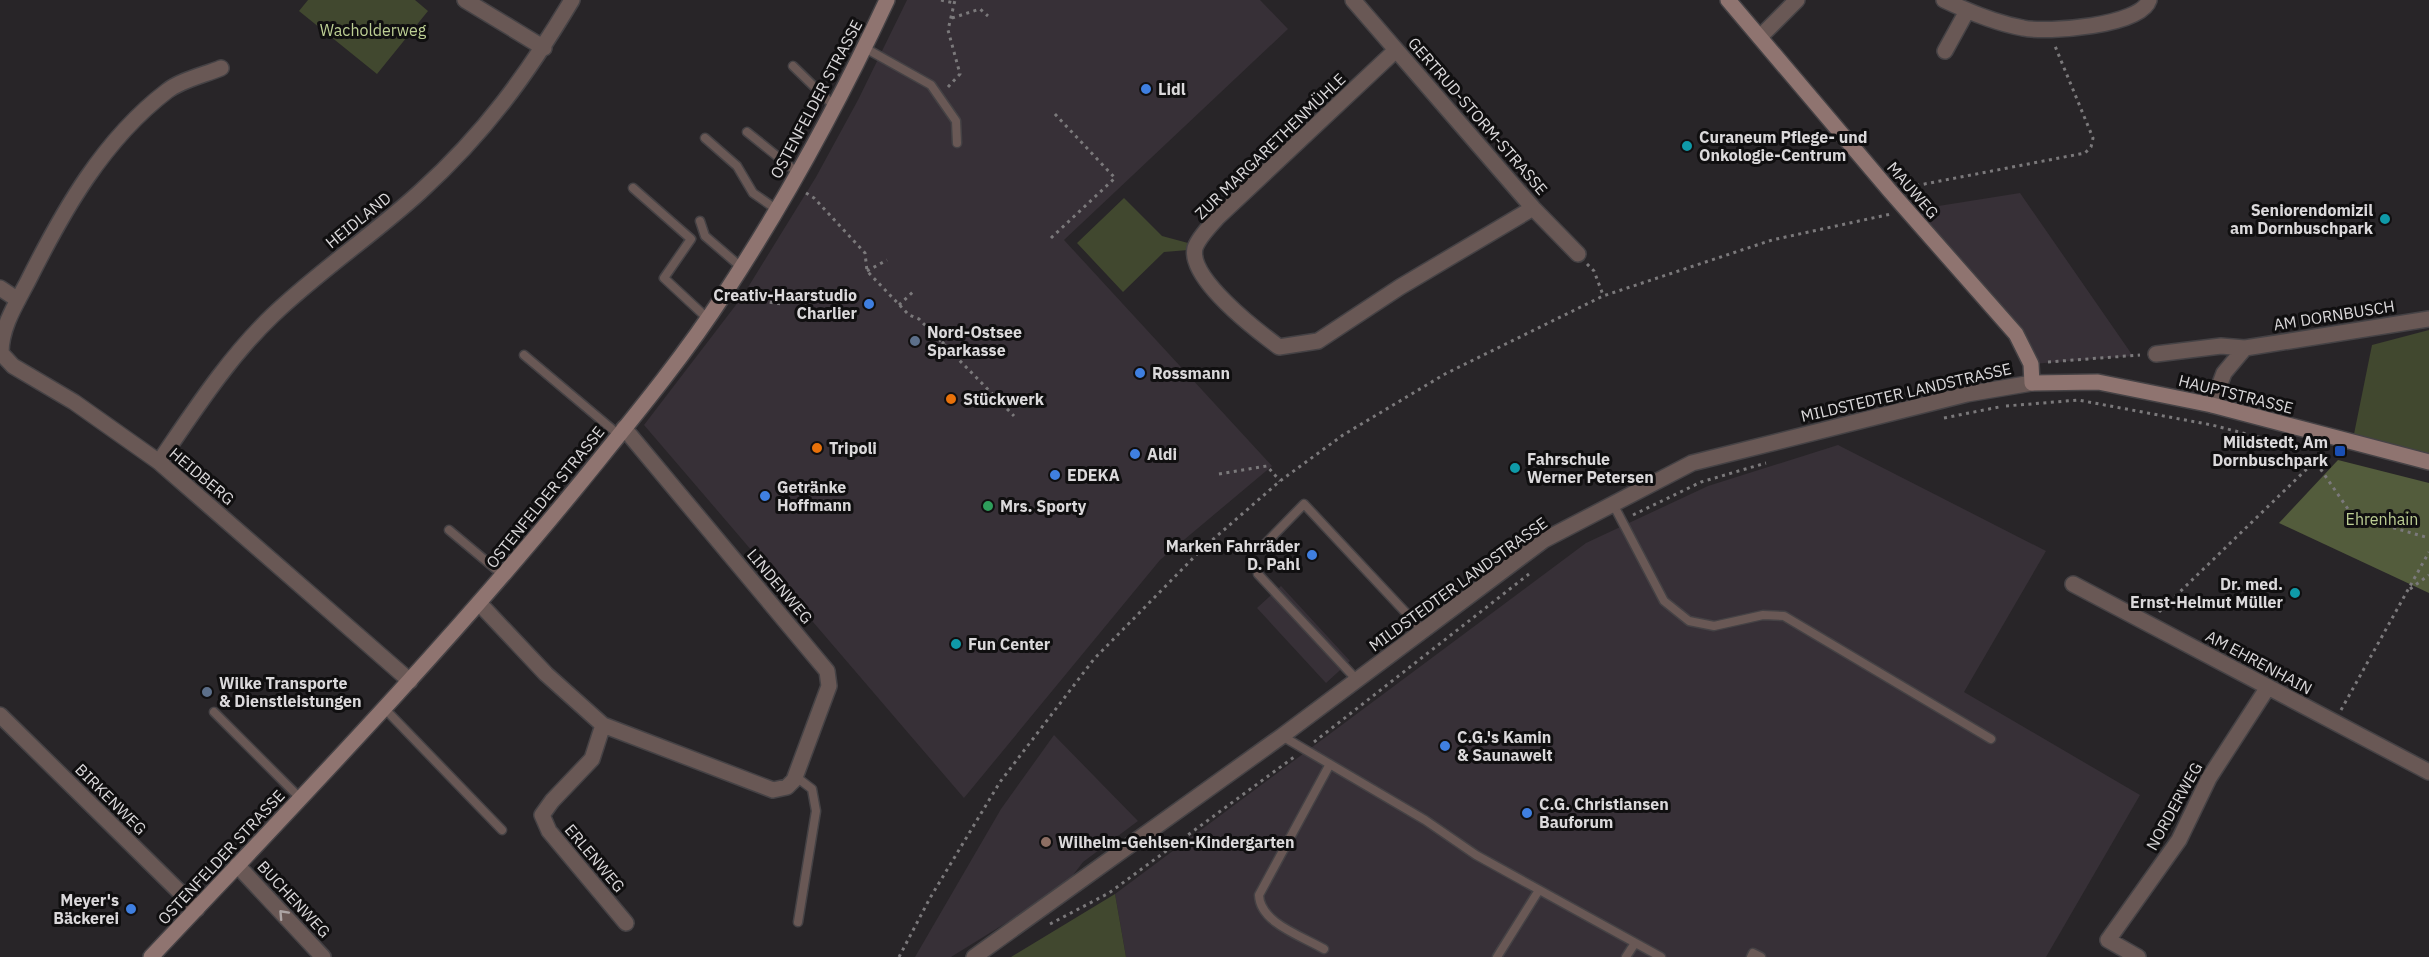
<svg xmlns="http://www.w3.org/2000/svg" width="2429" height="957" viewBox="0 0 2429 957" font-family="'IBM Plex Sans',sans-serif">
	<rect width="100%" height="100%" fill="#282528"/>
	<path fill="#373037" d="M907,0H1260L1288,29L1064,240L1272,466L1160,560L964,798L644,425L742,297L816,177L858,100Z
		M2020,193L2133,356L2031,364L1907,211Z
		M1838,445L2046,551L1964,692L2140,795L2046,957H1126L1115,894L1586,543L1708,486Z
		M1281,586L1350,661L1326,683L1257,608Z
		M1054,735L1138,821L1083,862L1064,887L951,957H915L1001,809Z"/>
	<path fill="#41482f" d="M308,0H415L428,11L377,74L299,11Z
		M1124,198L1162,236L1188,243V250L1164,252L1123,292L1077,243Z
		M2429,330V457L2353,439L2372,345Z
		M1115,894L1126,957H1011Z"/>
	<path fill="#535c3c" d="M2338,460L2429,483V593L2279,523Z"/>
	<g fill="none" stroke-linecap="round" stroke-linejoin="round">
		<defs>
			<path id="lane" d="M865,48L931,85L956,121L957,143
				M793,66L834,106
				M747,132L798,173
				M705,138L737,166L753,193L776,209
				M633,188L691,239L664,278L707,318
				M700,221L705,236L741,267
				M524,355L619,435
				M1613,504L1664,601L1689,621L1714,626L1763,615L1784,616L1991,739
				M449,530L504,576
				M1263,546L1304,504L1423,631
				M1258,574L1357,680
				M385,709L502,830
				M214,712L300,798
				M1282,736L1425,820L1476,855L1661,957
				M795,776L812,789L816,811L798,922
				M1324,949C1302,936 1260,923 1259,895L1330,764
				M1497,957L1539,890
				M1626,957L1635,943
				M1751,957L1753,953L1761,957"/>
			<path id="street" d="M465,0L544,48
				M1353,0L1533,208L1578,254
				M1944,0C1969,12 1995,23 2023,28C2047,33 2141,26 2149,0
				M1760,37L1797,0
				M1396,50L1217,218C1210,226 1198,238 1195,248C1188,278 1256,330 1279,347L1318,341L1400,287L1533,208
				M1945,51L1967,11
				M221,68C204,75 181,80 167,91C103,140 63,211 28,281C16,304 1,327 1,353L13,366L74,402L159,462L410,681
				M0,288L18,300
				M2156,354L2221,346L2245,348
				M2212,405L2224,373L2245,348L2429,319
				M159,462C194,411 228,358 273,315C319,271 373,235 420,192C485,133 527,75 572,0
				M2073,584L2429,772
				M480,604L546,674L603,725L773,790L787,787L794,780L829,686L827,671L624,428
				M0,715L197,909
				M603,725L592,759L552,801L542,815L549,831L626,923
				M237,865L323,957
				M974,957L1282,736L1544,540L1692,463L1967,394L2032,383
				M2138,957L2108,940L2179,840L2209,778L2268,687"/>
			<path id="secondary" d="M1728,0L1890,191L2016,334L2031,364L2032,383L2098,382L2212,405L2429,462
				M151,957C296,803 443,651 577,487C628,424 681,361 725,293C786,200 840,101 887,0"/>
		</defs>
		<use href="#lane" stroke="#454245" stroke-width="11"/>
		<use href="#street" stroke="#454245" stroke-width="18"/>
		<use href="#secondary" stroke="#454245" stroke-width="18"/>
		<path stroke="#7b797b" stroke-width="3" stroke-dasharray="3 4.5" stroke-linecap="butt" d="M941,0L954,3
			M952,18L980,9L988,16
			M948,87L960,74L948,30L955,0
			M1909,187L2085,153L2091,147L2093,138L2055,46
			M806,193L814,198L865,253L867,271L909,315L919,319L1014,416
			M1051,238L1115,178L1054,113
			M1587,264L1594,271L1603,295
			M867,271L887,260
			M740,298L782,304
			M899,305L915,290
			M942,344L955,331
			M2048,362L2140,355
			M2006,406L2078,400L2212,425L2293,446L2296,443
			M1944,418L1999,407
			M2321,450L2315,461L2348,509L2373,522L2429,538
			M1219,474L1267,466L1280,481
			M1633,515L1701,482L1766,463
			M2410,589L2429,575
			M2159,612L2315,461
			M2341,710L2429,552
			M1314,742L1529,574
			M1050,924L1109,893L1294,757
			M899,957L930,898L1000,782L1094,659L1202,549L1280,481L1343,435L1445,374L1603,296L1772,240L1891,214"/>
		<use href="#lane" stroke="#695855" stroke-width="8"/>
		<use href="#street" stroke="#695855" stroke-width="15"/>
		<use href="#secondary" stroke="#8f7470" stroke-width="15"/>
	</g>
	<defs><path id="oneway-chevron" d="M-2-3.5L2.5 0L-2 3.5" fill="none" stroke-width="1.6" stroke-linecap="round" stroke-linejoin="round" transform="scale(1.5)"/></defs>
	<use stroke="#ada5a5" href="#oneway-chevron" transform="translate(283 914) rotate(-133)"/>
	<g fill="#3f7fe0" stroke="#100f10" stroke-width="2">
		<circle cx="1146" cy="89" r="6"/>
		<circle cx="869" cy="304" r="6"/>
		<circle cx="1140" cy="373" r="6"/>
		<circle cx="1135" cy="454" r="6"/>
		<circle cx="1055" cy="475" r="6"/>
		<circle cx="765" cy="496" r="6"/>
		<circle cx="1312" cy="555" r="6"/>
		<circle cx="1445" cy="746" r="6"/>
		<circle cx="1527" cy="813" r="6"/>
		<circle cx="131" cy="909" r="6"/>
	</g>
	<g fill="#0f9aa8" stroke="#100f10" stroke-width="2">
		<circle cx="1687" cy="146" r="6"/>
		<circle cx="2385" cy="219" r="6"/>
		<circle cx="1515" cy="468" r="6"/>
		<circle cx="2295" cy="593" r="6"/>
		<circle cx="956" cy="644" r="6"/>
	</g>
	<g fill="#5c6f8a" stroke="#100f10" stroke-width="2">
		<circle cx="915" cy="341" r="6"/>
		<circle cx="207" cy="692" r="6"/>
	</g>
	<g fill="#e8710a" stroke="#100f10" stroke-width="2">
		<circle cx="951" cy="399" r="6"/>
		<circle cx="817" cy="448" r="6"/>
	</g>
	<rect fill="#1a4fb4" stroke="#100f10" stroke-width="2" x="2334" y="445" width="12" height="12" rx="3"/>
	<circle fill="#2e9e5b" stroke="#100f10" stroke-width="2" cx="988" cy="506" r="6"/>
	<circle fill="#8d6e63" stroke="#100f10" stroke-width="2" cx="1046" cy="842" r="6"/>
	<g text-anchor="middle" stroke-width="6" stroke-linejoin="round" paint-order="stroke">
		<g font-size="16" fill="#bdcf94" stroke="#100f10">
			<text x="373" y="36">Wacholderweg</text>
			<text x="2382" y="525">Ehrenhain</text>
		</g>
		<g font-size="16" font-weight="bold" fill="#dbd9db" stroke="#100f10" text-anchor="start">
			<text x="1158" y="95">Lidl</text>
			<text x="1699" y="143">Curaneum Pflege- und<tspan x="1699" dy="18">Onkologie-Centrum</tspan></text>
			<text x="2373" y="216" text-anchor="end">Seniorendomizil<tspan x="2373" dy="18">am Dornbuschpark</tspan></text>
			<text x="857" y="301" text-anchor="end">Creativ-Haarstudio<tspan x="857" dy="18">Charlier</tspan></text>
			<text x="927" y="338">Nord-Ostsee<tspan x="927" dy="18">Sparkasse</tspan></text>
			<text x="1152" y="379">Rossmann</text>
			<text x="963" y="405">Stückwerk</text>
			<text x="2328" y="448" text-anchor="end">Mildstedt, Am<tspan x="2328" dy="18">Dornbuschpark</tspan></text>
			<text x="829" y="454">Tripoli</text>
			<text x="1147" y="460">Aldi</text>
			<text x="1527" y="465">Fahrschule<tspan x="1527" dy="18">Werner Petersen</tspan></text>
			<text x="1067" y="481">EDEKA</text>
			<text x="777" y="493">Getränke<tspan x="777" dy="18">Hoffmann</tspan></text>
			<text x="1000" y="512">Mrs. Sporty</text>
			<text x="1300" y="552" text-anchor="end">Marken Fahrräder<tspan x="1300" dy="18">D. Pahl</tspan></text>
			<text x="2283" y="590" text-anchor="end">Dr. med.<tspan x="2283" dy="18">Ernst-Helmut Müller</tspan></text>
			<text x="968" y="650">Fun Center</text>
			<text x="219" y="689">Wilke Transporte<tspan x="219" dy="18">&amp; Dienstleistungen</tspan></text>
			<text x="1457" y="743">C.G.'s Kamin<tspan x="1457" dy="18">&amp; Saunawelt</tspan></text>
			<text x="1539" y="810">C.G. Christiansen<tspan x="1539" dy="18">Bauforum</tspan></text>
			<text x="1058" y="848">Wilhelm-Gehlsen-Kindergarten</text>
			<text x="119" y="906" text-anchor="end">Meyer's<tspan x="119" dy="18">Bäckerei</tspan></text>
		</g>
		<g font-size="16" fill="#dbd9db" stroke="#100f10">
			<text transform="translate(816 99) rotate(-62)" y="6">OSTENFELDER STRASSE</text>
			<text transform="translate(1478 116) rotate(49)" y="6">GERTRUD-STORM-STRASSE</text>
			<text transform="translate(1270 146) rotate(-44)" y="6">ZUR MARGARETHENMÜHLE</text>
			<text transform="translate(1913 190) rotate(49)" y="6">MAUWEG</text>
			<text transform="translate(358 220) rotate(-39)" y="6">HEIDLAND</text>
			<text transform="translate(2334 315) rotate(-9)" y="6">AM DORNBUSCH</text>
			<text transform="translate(1906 392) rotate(-13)" y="6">MILDSTEDTER LANDSTRASSE</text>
			<text transform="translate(2236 394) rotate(14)" y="6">HAUPTSTRASSE</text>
			<text transform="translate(202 476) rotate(40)" y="6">HEIDBERG</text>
			<text transform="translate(545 497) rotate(-51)" y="6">OSTENFELDER STRASSE</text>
			<text transform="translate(1458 584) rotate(-36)" y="6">MILDSTEDTER LANDSTRASSE</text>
			<text transform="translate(780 586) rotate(50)" y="6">LINDENWEG</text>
			<text transform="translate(2259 662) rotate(28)" y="6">AM EHRENHAIN</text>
			<text transform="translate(111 799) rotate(45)" y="6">BIRKENWEG</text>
			<text transform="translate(2174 806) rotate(-61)" y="6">NORDERWEG</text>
			<text transform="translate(221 857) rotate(-47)" y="6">OSTENFELDER STRASSE</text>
			<text transform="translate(595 858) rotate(50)" y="6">ERLENWEG</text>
			<text transform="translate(294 899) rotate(47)" y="6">BUCHENWEG</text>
		</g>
	</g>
</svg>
